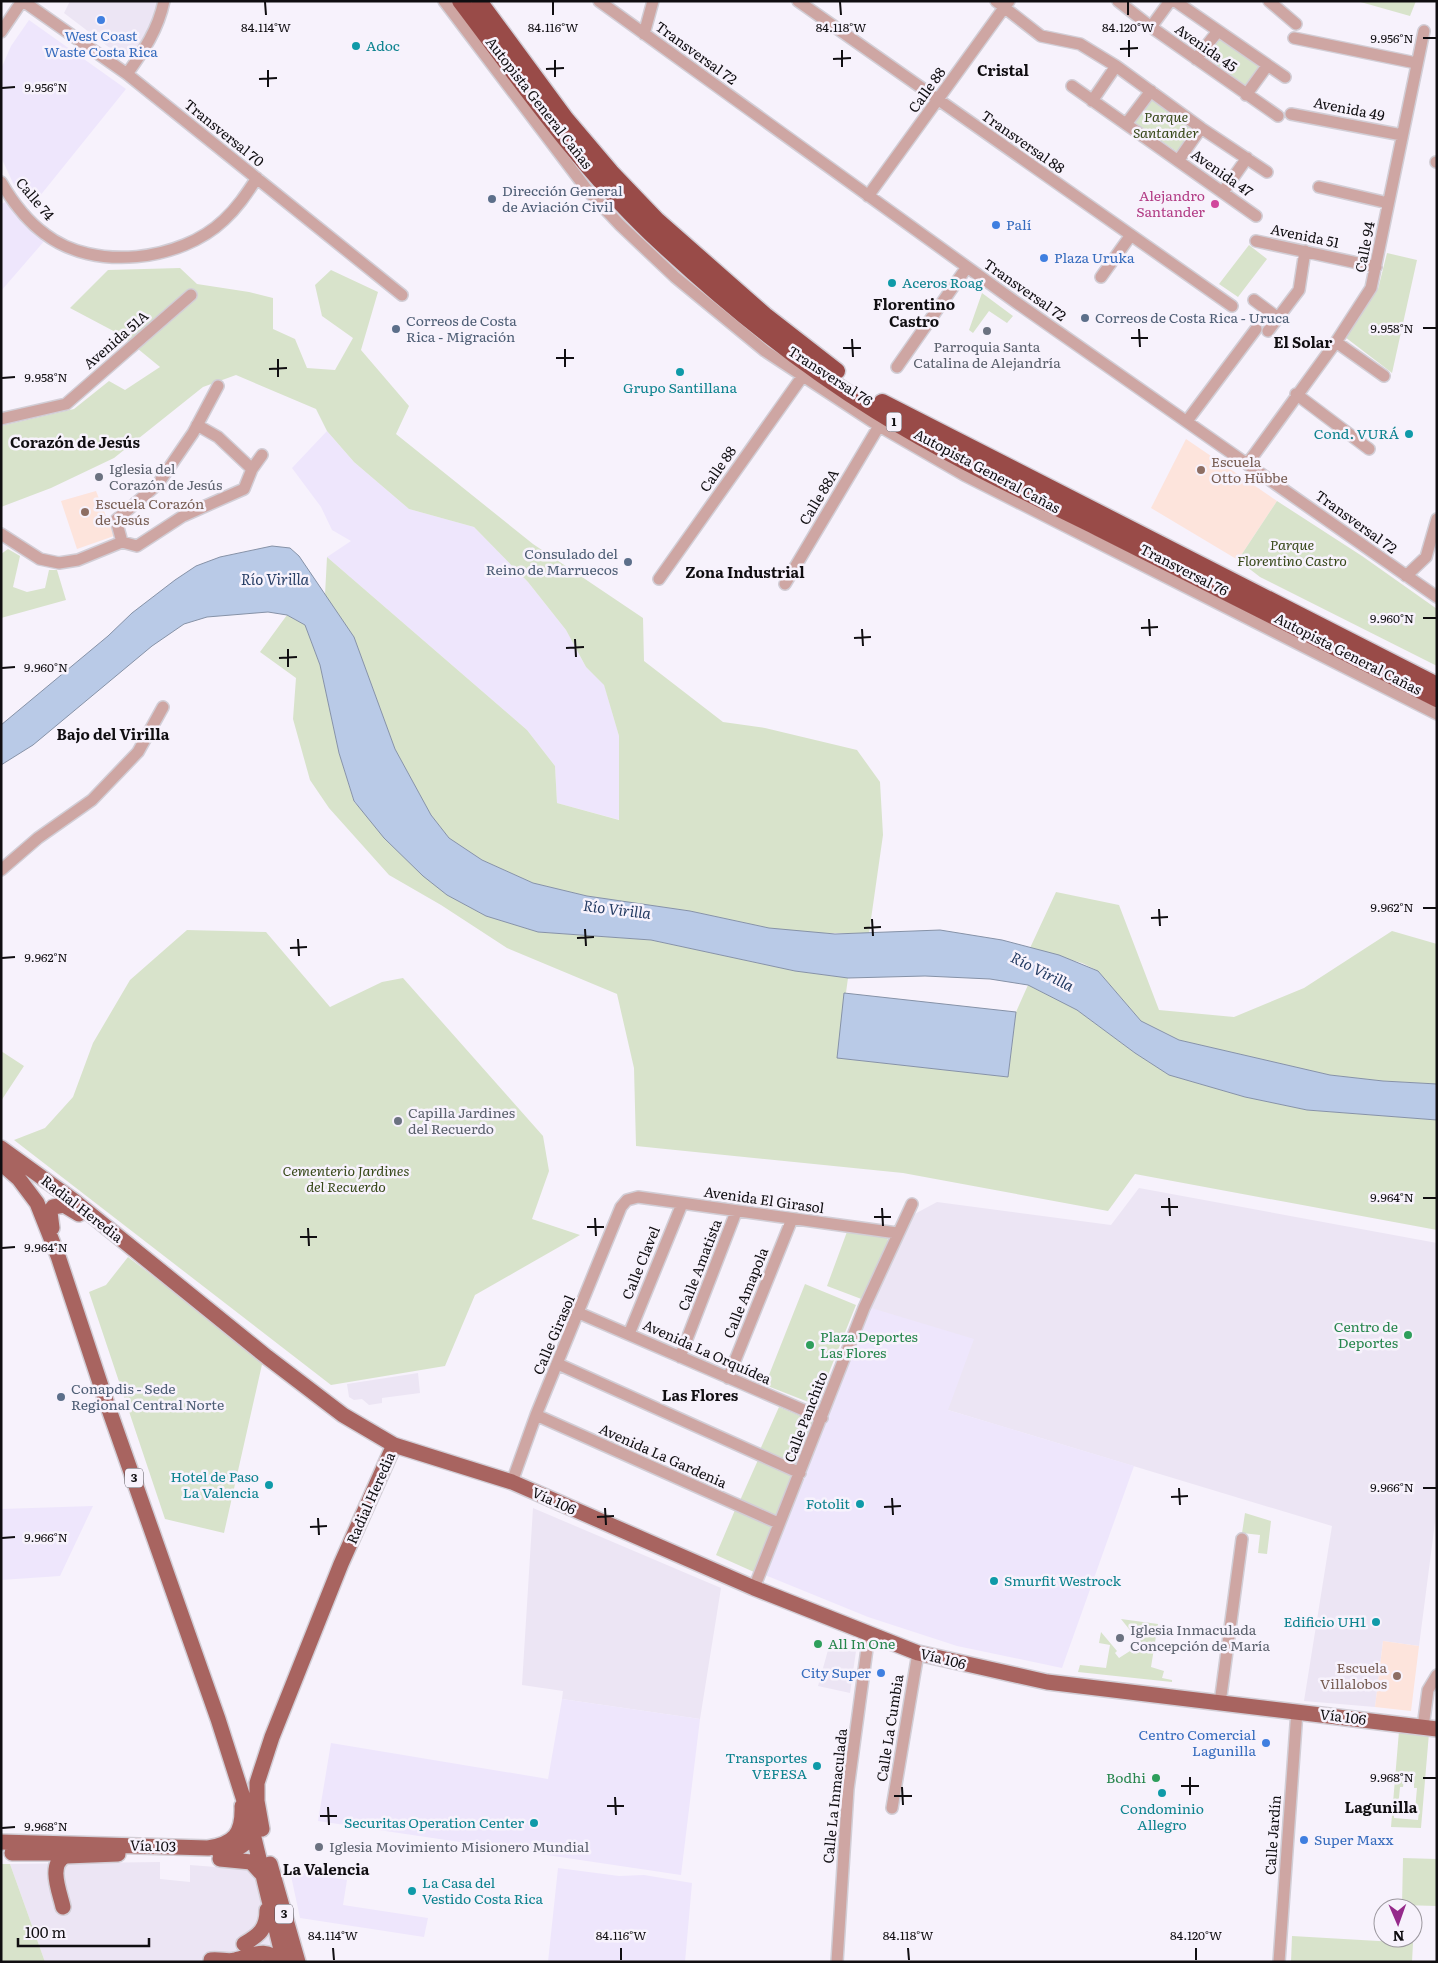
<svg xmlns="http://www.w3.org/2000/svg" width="1438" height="1963" viewBox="0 0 1438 1963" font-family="Literata,serif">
	<rect width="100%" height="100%" fill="#f7f2fc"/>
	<path fill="#ece5f4" d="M70,1H162L158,20L132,58L128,59L123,58L64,13Z
		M1139,1188L1437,1243V1507L1419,1646L1383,1641L1375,1707L1304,1701L1332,1526L948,1410L868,1307L909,1217L937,1202L1111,1225Z
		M418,1373L420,1393L382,1398V1403L369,1405L362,1399L354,1400L349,1397L347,1384Z
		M533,1508L721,1588L700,1719L562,1699L563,1691L522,1685Z
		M830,1643L856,1651L850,1693L818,1686Z
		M160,1862V1879L190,1882V1865L254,1870L276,1962H45L10,1864Z"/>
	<path fill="#eee6fc" d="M29,20L126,89L31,207L13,183L1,157V69L11,46Z
		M8,201L46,239L1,291V204Z
		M327,431L354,462L409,509L474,527L528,582L566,630L586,667L604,684L619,736L620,820L557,803L555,766L527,730L327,557L351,541L332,530L321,507L292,468Z
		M868,1307L974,1339L948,1410L1134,1466L1062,1668L957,1646L868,1617L765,1575Z
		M93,1506L60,1576L1,1580V1509Z
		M562,1699L700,1719L681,1875L318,1821L331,1743L548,1779Z
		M558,1868L619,1876L644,1875L692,1883L685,1962H548Z
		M290,1871L347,1880L343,1905L428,1918L424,1937L300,1918Z"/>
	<path fill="#fde4dc" d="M1186,439L1277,501L1238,560L1151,508Z
		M96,491L114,536L77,549L61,501Z
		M1383,1641L1419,1646L1411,1711L1375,1707Z"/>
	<path fill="#d8e3cb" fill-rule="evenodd" d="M1357,1H1416L1410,16Z
		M1219,36L1263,67L1247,89L1204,58Z
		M1152,96L1197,128L1179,153L1134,122Z
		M1249,245L1267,259L1238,297L1219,284Z
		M1387,253L1417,260L1392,373L1345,337L1378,289Z
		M180,268L197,284L249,292L273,298V329L295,339L307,368L335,370L353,338L322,316L315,285L331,270L378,292L361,350L409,406L396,434L533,544L643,618L644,661L723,722L765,728L857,750L880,782L883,835L869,933H802L769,928L690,911L587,896L533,883L482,860L449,838L431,815L395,749L354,637L325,595L327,557L527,730L555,766L557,803L619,820V736L604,685L586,667L566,630L528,582L474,527L409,509L354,462L327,431L316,409L236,375L203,387L114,458L51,488L1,507V426L74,409L109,381L125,390L160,367L121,335L70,308L108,270Z
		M982,293L1013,316L1007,323L989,311L973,333L969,330Z
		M1277,501L1362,556L1437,609V666L1260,577L1238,560Z
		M8,549L20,556L13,587L27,592L45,588L49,570H57L66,600L1,618V554Z
		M287,615L305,625L320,665L339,753L354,802L447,895L486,916L538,932L651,940L795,971L848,978L837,1058L1008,1077L1016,1012L1028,985L1077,1010L1135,1053L1169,1075L1245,1097L1307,1110L1437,1120V1230L1135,1174L1108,1211L903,1173L636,1146L634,1068L617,994L507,948L441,905L389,875L329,808L310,780L293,719L296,678L260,652Z
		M1056,892L1119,905L1159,1010L1234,1017L1304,988L1392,931L1437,944V1084L1383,1081L1330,1075L1179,1040L1141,1021L1098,971L1082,963L1030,948Z
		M187,930L266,932L330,1007L382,982L403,978L543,1136L549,1171L532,1219L580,1235L475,1295L445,1366L331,1385L14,1140L45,1128L73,1097L93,1043L130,980Z
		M1,1051L24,1066L1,1101Z
		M848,1229L887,1236L888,1241L864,1300L827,1286Z
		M128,1257L263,1360L224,1533L165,1519L89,1292L106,1285Z
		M805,1284L856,1305L816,1405L765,1385Z
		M779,1407L817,1423L797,1469L759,1452Z
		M758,1460L796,1476L776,1521L738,1505Z
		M735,1510L774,1527L754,1572L716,1555Z
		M1245,1513L1271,1521L1267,1554L1258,1553L1260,1535L1242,1533Z
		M1121,1619L1158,1624L1151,1667L1164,1671L1162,1678L1172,1680V1682L1078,1672L1080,1665L1106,1668L1110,1645L1099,1643L1101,1632L1117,1651L1115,1653L1119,1658L1141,1644Z
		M1399,1731L1429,1733L1421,1828L1391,1827ZM1404,1780L1414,1781V1788H1417L1415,1810H1419L1418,1820L1394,1818V1809H1398L1400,1787H1403Z
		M1403,1858L1437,1859V1906L1402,1905Z
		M1,1864H10L45,1962H1Z
		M1292,1936L1413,1943L1412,1962H1291Z"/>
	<path fill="#b9cae7" stroke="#8692a7" d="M272,546L290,548L299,556L354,637L395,749L431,815L449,838L482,860L533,883L587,896L690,911L769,928L835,934L940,930L1002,940L1059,955L1098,971L1141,1021L1179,1040L1330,1075L1383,1081L1437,1084V1120L1307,1110L1245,1097L1169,1075L1135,1053L1077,1010L1028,985L990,979L925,976L848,978L795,971L651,940L538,932L486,916L447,895L423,876L384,838L354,801L339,753L320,665L305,625L287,615L268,612L207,617L184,624L152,646L33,745L1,765V725L108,636L132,613L175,580L196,566L220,557Z
		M844,993L1016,1012L1008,1077L837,1058Z"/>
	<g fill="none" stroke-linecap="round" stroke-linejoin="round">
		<defs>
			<path id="minor" d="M23,1L127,74L402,295
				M444,1L588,191L620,225L675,277L765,351L879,426L964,475L1437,714
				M599,1L1017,303L1437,597
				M798,1L1232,306
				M996,1L1041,36L1080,44L1116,66L1201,128L1267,172
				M1118,1L1151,27L1278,116
				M1175,1L1285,77
				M1269,1L1296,24
				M1151,27L1170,1
				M1,32L22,1
				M644,34L653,1
				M1294,38L1416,63
				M1196,59L1218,31
				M127,74C144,50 158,30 164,1
				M1072,86L1256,216
				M1246,95L1267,66
				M1092,101L1116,66
				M1291,114L1402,135
				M1126,124L1151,91
				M1178,161L1201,128
				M1436,162H1437
				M1,182C12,201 27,221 45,234C94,272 181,261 224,220C238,207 247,193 257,178
				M1319,187L1388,203
				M1223,192L1247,158
				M868,196L1009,1
				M1256,241L1376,267
				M1101,277L1131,235
				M1254,300L1278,318
				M1268,331L1299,290L1305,251
				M1336,342L1384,376
				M897,367L967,267
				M1296,394L1369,449
				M1,419L66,404L191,295
				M1187,421L1256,329
				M197,425L218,437L252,469
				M1248,463L1336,342L1371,288L1424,31
				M1,534L40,559L59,563L78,560L122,542L137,546L183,516L244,489L252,469L262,455
				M122,542L116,520L158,484L193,433L218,386
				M1406,576L1426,557L1437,519
				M659,579L802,377
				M785,584L879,426
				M1,870L38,838L92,800L138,752L163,707
				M579,1313L822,1418
				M629,1334L682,1204
				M680,1357L736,1212
				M558,1364L800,1473
				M728,1378L792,1219
				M536,1415L778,1523
				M512,1482L536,1415L621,1207L627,1200L638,1197L897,1233
				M754,1588L864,1308L912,1204
				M1220,1703L1242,1539
				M1423,1727L1428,1690L1437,1675
				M892,1808L918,1653
				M837,1962L848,1789L869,1634
				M1279,1962L1297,1711"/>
			<path id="major" d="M1,1148L73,1200L267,1357L343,1415L394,1445L512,1482L754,1588L918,1653L1047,1682L1437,1729
				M1,1163L19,1179L37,1203L58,1256L106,1401L218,1719L248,1813L284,1962
				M52,1228L50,1212L53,1207L64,1205L79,1214
				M262,1829L257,1801V1783L272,1737L341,1564L394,1445
				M1,1842L208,1848C234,1844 243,1834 242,1806
				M12,1853H82
				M220,1854C235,1851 250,1844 256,1828
				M220,1859L251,1862L263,1875
				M270,1864L298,1962
				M63,1907C60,1893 47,1863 66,1856L118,1854
				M244,1944C259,1935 267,1929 267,1910
				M211,1960C220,1959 228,1962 235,1960C253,1956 265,1946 280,1962"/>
			<path id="highway" d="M460,1C520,80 578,164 650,233C719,298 795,361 876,411C946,455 1023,491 1098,528C1211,585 1324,642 1437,699
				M479,1L566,119L611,172L657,220L765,315L837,371
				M882,402L1437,685"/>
		</defs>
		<use href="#minor" stroke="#d2ced6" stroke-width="14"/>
		<use href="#major" stroke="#d2ced6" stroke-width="18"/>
		<use href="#highway" stroke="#d2ced6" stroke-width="19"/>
		<use href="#minor" stroke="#cea6a3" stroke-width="11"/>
		<use href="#major" stroke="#a86460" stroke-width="15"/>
		<use href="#highway" stroke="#994b48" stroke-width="16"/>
	</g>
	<path fill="none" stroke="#100e11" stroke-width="2" d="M265,2L266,15M553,2V15M840,2L841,15M1128,2V15M1423,38H1436M1129,40V57M1120,49L1138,48M842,50V67M833,59L851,58M555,60V77M546,69L564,68M268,70V87M259,79L277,78M2,88L15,87M1423,328H1436M1139,329L1140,347M1131,338H1148M852,339L853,357M843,348H861M565,349V367M556,358H574M278,359V377M269,369L287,368M2,378L15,377M1423,618H1436M1149,619L1150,636M1141,628L1158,627M862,629L863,646M854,638L871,637M575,639L576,657M566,648L584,647M288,649V667M279,658L297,657M2,668L15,667M1423,908H1436M1159,909L1160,926M1151,918L1168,917M872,919L873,936M864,928L881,927M585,929L586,946M577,938L594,937M298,939L299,956M290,948L307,947M2,958L15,957M1169,1198L1170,1216M1423,1198H1436M1161,1207H1178M882,1208L883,1226M874,1217H891M595,1218L596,1236M587,1227H604M308,1228L309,1246M300,1237H317M2,1248L15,1247M1179,1488L1180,1505M1423,1488H1436M1171,1497L1188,1496M892,1498L893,1515M884,1507L901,1506M605,1508L606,1525M597,1517L614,1516M318,1518L319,1535M310,1527L327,1526M2,1538L15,1537M1190,1777V1795M1423,1778H1436M1181,1786H1199M902,1787L903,1805M894,1796H912M615,1797L616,1815M607,1806H624M328,1807L329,1825M320,1816H337M2,1828L15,1827M333,1948L334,1960M621,1948V1960M908,1948L909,1960M1196,1948V1960"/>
	<g fill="#3f7fe0" stroke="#f7f2fc" stroke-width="2">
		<circle cx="101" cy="20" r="5"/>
		<circle cx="996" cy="225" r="5"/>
		<circle cx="1044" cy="258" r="5"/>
		<circle cx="881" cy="1673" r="5"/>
		<circle cx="1266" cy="1743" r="5"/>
		<circle cx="1304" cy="1840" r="5"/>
	</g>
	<g fill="#0f9aa8" stroke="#f7f2fc" stroke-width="2">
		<circle cx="356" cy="46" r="5"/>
		<circle cx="892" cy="283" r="5"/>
		<circle cx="680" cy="372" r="5"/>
		<circle cx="1409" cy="434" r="5"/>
		<circle cx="269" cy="1485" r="5"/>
		<circle cx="860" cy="1504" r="5"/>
		<circle cx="994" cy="1581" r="5"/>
		<circle cx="1376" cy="1622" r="5"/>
		<circle cx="817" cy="1766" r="5"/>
		<circle cx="1162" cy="1793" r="5"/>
		<circle cx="534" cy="1823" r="5"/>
		<circle cx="412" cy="1891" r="5"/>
	</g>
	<g fill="#5c6f8a" stroke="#f7f2fc" stroke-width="2">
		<circle cx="492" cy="199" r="5"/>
		<circle cx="1085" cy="318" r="5"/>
		<circle cx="396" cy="329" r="5"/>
		<circle cx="628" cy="562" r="5"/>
		<circle cx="61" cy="1397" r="5"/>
	</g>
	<circle fill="#d1479c" stroke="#f7f2fc" stroke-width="2" cx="1215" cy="204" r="5"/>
	<g fill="#6b7280" stroke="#f7f2fc" stroke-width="2">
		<circle cx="987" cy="331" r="5"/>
		<circle cx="99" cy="477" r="5"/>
		<circle cx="398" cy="1121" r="5"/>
		<circle cx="1120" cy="1638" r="5"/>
		<circle cx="319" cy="1847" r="5"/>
	</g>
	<g fill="#8d6e63" stroke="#f7f2fc" stroke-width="2">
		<circle cx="1201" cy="470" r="5"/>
		<circle cx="85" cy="512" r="5"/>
		<circle cx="1397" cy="1676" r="5"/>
	</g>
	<g fill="#2e9e5b" stroke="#f7f2fc" stroke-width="2">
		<circle cx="1408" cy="1335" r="5"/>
		<circle cx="810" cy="1345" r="5"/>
		<circle cx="818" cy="1644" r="5"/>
		<circle cx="1156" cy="1778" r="5"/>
	</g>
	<g text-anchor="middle" stroke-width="5" stroke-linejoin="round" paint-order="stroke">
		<g fill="#f7f2fc" stroke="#555258" stroke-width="1">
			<rect x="886.5" y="412.5" width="15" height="19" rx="4"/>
			<rect x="125" y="1468.5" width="18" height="19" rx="4"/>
			<rect x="275" y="1904.5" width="18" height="19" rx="4"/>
		</g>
		<g font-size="12" font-weight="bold" fill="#100e11">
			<text x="894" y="426">1</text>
			<text x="134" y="1482">3</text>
			<text x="284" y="1918">3</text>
		</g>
		<g font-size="14" fill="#366cbe" stroke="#f7f2fc" text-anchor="start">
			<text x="101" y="41" text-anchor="middle">West Coast<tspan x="101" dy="16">Waste Costa Rica</tspan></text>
			<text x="1006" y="230">Palí</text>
			<text x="1054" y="263">Plaza Uruka</text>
			<text x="871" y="1678" text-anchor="end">City Super</text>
			<text x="1256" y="1740" text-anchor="end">Centro Comercial<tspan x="1256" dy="16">Lagunilla</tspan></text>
			<text x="1314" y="1845">Super Maxx</text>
		</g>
		<g font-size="14" fill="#0d838f" stroke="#f7f2fc" text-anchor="end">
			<text x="366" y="51" text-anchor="start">Adoc</text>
			<text x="902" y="288" text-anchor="start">Aceros Roag</text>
			<text x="680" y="393" text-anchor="middle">Grupo Santillana</text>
			<text x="1399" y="439">Cond. VURÁ</text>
			<text x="259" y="1482">Hotel de Paso<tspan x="259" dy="16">La Valencia</tspan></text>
			<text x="850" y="1509">Fotolit</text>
			<text x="1004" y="1586" text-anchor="start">Smurfit Westrock</text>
			<text x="1366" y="1627">Edificio UH1</text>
			<text x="807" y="1763">Transportes<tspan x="807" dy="16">VEFESA</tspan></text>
			<text x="1162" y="1814" text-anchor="middle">Condominio<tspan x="1162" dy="16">Allegro</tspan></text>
			<text x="524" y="1828">Securitas Operation Center</text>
			<text x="422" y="1888" text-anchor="start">La Casa del<tspan x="422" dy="16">Vestido Costa Rica</tspan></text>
		</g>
		<g font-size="14" fill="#100e11" stroke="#f7f2fc">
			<text transform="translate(1206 48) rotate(35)" y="5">Avenida 45</text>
			<text transform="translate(696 53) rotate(36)" y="5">Transversal 72</text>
			<text transform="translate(927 90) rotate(-54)" y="5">Calle 88</text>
			<text transform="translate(539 103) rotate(52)" y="5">Autopista General Cañas</text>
			<text transform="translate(1349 109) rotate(11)" y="5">Avenida 49</text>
			<text transform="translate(224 133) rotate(39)" y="5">Transversal 70</text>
			<text transform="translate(1023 142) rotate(35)" y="5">Transversal 88</text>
			<text transform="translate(1222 173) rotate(35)" y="5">Avenida 47</text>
			<text transform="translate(35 199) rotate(50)" y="5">Calle 74</text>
			<text transform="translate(1305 236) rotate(12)" y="5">Avenida 51</text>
			<text transform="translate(1365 247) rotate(-79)" y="5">Calle 94</text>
			<text transform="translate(1025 290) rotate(35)" y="5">Transversal 72</text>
			<text transform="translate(116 340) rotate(-41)" y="5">Avenida 51A</text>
			<text transform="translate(830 376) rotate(33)" y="5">Transversal 76</text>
			<text transform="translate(718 469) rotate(-55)" y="5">Calle 88</text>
			<text transform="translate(987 471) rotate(28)" y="5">Autopista General Cañas</text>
			<text transform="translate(819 497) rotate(-59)" y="5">Calle 88A</text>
			<text transform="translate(1356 522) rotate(36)" y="5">Transversal 72</text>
			<text transform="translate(1184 570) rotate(27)" y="5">Transversal 76</text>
			<text transform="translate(1348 654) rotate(27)" y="5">Autopista General Cañas</text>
			<text transform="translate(764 1200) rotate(8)" y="5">Avenida El Girasol</text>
			<text transform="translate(82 1209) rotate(38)" y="5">Radial Heredia</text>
			<text transform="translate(641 1263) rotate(-68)" y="5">Calle Clavel</text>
			<text transform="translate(700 1265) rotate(-69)" y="5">Calle Amatista</text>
			<text transform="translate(746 1293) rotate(-68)" y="5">Calle Amapola</text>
			<text transform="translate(554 1335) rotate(-67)" y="5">Calle Girasol</text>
			<text transform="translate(707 1352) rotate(24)" y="5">Avenida La Orquídea</text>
			<text transform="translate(806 1417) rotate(-69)" y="5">Calle Panchito</text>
			<text transform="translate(663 1456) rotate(24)" y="5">Avenida La Gardenia</text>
			<text transform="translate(371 1498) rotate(-66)" y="5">Radial Heredia</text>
			<text transform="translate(554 1501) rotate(24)" y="5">Vía 106</text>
			<text transform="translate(943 1659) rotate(14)" y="5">Vía 106</text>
			<text transform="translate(1343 1717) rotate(7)" y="5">Vía 106</text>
			<text transform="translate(890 1728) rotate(-81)" y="5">Calle La Cumbia</text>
			<text transform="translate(835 1796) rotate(-84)" y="5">Calle La Inmaculada</text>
			<text transform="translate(1273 1835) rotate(-86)" y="5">Calle Jardín</text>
			<text transform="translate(153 1846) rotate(2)" y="5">Vía 103</text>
		</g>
		<g font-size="14" font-style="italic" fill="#374819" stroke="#f7f2fc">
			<text x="1166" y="122">Parque<tspan x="1166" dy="16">Santander</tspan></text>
			<text x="1292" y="550">Parque<tspan x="1292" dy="16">Florentino Castro</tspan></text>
			<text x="346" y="1176">Cementerio Jardines<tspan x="346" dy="16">del Recuerdo</tspan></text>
		</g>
		<g font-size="14" fill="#4e5e75" stroke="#f7f2fc" text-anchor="start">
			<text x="502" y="196">Dirección General<tspan x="502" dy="16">de Aviación Civil</tspan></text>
			<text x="1095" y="323">Correos de Costa Rica - Uruca</text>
			<text x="406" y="326">Correos de Costa<tspan x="406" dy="16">Rica - Migración</tspan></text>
			<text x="618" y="559" text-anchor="end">Consulado del<tspan x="618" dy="16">Reino de Marruecos</tspan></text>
			<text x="71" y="1394">Conapdis - Sede<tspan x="71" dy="16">Regional Central Norte</tspan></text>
		</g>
		<g font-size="14" fill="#b23c85" stroke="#f7f2fc" text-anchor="end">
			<text x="1205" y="201">Alejandro<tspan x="1205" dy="16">Santander</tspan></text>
		</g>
		<g font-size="14" fill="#5b616d" stroke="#f7f2fc" text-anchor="start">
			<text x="987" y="352" text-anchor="middle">Parroquia Santa<tspan x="987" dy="16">Catalina de Alejandría</tspan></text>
			<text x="109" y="474">Iglesia del<tspan x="109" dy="16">Corazón de Jesús</tspan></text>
			<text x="408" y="1118">Capilla Jardines<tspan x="408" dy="16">del Recuerdo</tspan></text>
			<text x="1130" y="1635">Iglesia Inmaculada<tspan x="1130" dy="16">Concepción de María</tspan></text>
			<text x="329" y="1852">Iglesia Movimiento Misionero Mundial</text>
		</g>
		<g font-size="14" fill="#785e54" stroke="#f7f2fc" text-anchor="start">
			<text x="1211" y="467">Escuela<tspan x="1211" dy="16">Otto Hübbe</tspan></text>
			<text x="95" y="509">Escuela Corazón<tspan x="95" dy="16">de Jesús</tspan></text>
			<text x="1387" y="1673" text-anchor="end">Escuela<tspan x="1387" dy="16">Villalobos</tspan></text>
		</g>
		<g font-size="14" fill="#27864d" stroke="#f7f2fc" text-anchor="end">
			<text x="1398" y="1332">Centro de<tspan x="1398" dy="16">Deportes</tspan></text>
			<text x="820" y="1342" text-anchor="start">Plaza Deportes<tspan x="820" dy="16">Las Flores</tspan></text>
			<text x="828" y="1649" text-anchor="start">All In One</text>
			<text x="1146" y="1783">Bodhi</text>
		</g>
		<g font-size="15" font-weight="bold" fill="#100e11" stroke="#f7f2fc">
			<text x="1003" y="76">Cristal</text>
			<text x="914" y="310">Florentino<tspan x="914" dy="17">Castro</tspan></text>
			<text x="1303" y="348">El Solar</text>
			<text x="75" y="448">Corazón de Jesús</text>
			<text x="745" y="578">Zona Industrial</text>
			<text x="113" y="740">Bajo del Virilla</text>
			<text x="700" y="1401">Las Flores</text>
			<text x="1381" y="1813">Lagunilla</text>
			<text x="326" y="1875">La Valencia</text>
		</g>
		<g font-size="15" font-style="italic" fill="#253c63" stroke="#f7f2fc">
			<text x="275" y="585">Río Virilla</text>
			<text transform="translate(617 910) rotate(7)" y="5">Río Virilla</text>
			<text transform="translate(1042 972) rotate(27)" y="5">Río Virilla</text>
		</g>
	</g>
	<g font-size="12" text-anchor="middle" fill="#100e11" stroke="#f7f2fc" stroke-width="5" stroke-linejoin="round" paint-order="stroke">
		<text x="266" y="32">84.114°W</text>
		<text x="553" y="32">84.116°W</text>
		<text x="841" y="32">84.118°W</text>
		<text x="1128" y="32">84.120°W</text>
		<text x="1392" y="43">9.956°N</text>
		<text x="46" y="92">9.956°N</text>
		<text x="1392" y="333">9.958°N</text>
		<text x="46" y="382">9.958°N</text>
		<text x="1392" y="623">9.960°N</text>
		<text x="46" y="672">9.960°N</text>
		<text x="1392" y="912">9.962°N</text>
		<text x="46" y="962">9.962°N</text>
		<text x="1392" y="1202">9.964°N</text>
		<text x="46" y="1252">9.964°N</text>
		<text x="1392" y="1492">9.966°N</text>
		<text x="46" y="1542">9.966°N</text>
		<text x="1392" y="1782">9.968°N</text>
		<text x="46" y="1831">9.968°N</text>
		<text x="333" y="1940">84.114°W</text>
		<text x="621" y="1940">84.116°W</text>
		<text x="908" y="1940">84.118°W</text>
		<text x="1196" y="1940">84.120°W</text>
	</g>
	<rect width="1438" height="1963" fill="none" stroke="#100e11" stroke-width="5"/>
	<g transform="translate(1398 1923) rotate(178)"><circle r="24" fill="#f7f2fc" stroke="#9b979e"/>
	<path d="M0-4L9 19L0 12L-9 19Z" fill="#952a8b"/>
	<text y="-8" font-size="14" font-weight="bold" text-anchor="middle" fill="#100e11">N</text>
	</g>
	<path d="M18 1938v8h131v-8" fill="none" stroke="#100e11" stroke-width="2.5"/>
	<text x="25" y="1938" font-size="15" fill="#100e11" stroke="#f7f2fc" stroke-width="4" paint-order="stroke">100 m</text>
</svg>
